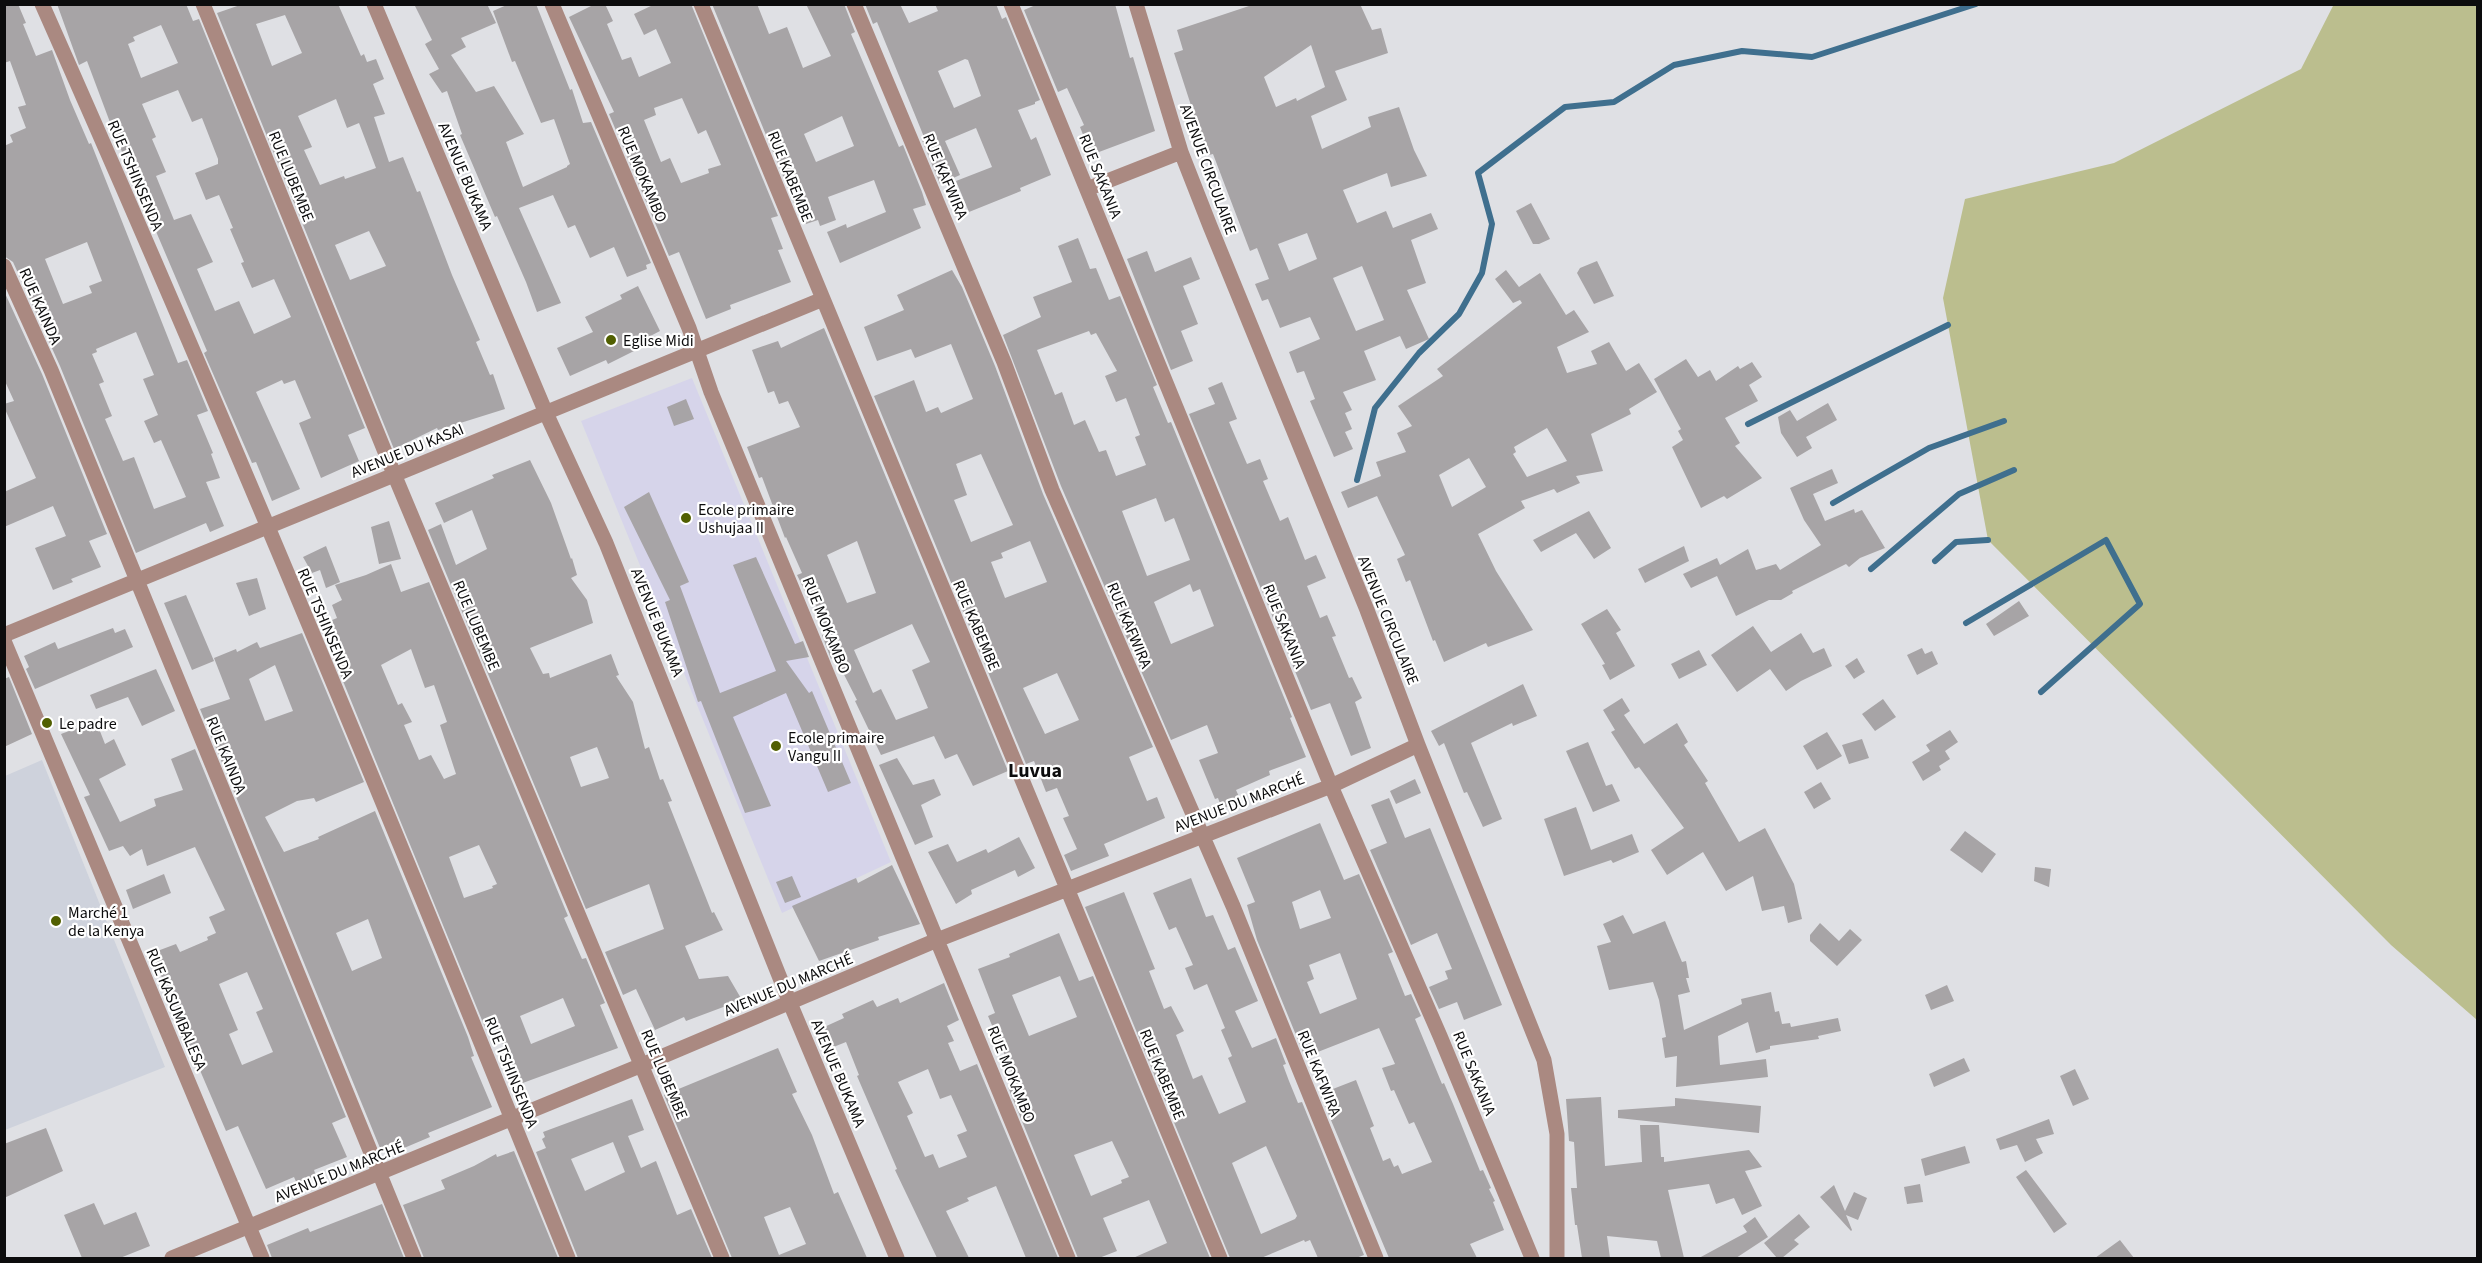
<svg xmlns="http://www.w3.org/2000/svg" width="2482" height="1263" viewBox="0 0 2482 1263" font-family="'Source Sans 3',sans-serif">
	<rect width="100%" height="100%" fill="#dfe0e4"/>
	<path fill="#ced2dc" d="M42,760L165,1067L5,1130V776Z"/>
	<path fill="#d6d4ea" d="M692,378L891,862L782,913L581,421Z"/>
	<path fill="#bbbe8e" d="M2334,4L2477,5V1020L2391,945L1988,540L1943,298L1965,199L2114,163L2301,69Z"/>
	<g fill="none" stroke-linecap="round" stroke-linejoin="round">
		<path stroke="#3f6f8e" stroke-width="6" d="M1748,424L1948,325
			M1357,480L1375,408L1419,353L1459,314L1482,273L1492,224L1478,173L1565,107L1614,102L1674,65L1742,51L1812,57L1976,4
			M1833,503L1929,448L2004,421
			M1935,561L1956,542L1988,540
			M1871,569L1959,494L2014,470
			M1966,623L2106,540L2140,604L2041,692"/>
	</g>
	<path fill="#a7a4a6" fill-rule="evenodd" d="M4,4H18L26,23L23,24L36,56L52,50L70,100L89,144L91,143L178,363L187,360L208,411L197,415L213,453L211,454L220,478L206,482L224,526L210,532L206,523L136,553L60,366L13,262L4,256V146L13,142L10,135L26,128L18,107L26,105L10,61L4,63ZM87,242L102,281L89,286L92,293L63,304L45,259ZM136,332L154,375L143,379L158,415L144,421L154,443L161,440L186,497L154,509L134,457L123,461L105,419L112,416L99,384L104,382L92,354L97,352L96,349Z
		M57,4H186L193,21L199,19L365,428L348,435L359,461L321,478L299,423L311,418L295,380L284,384L282,380L256,392L300,489L272,501L256,462L252,463L204,353L207,351L114,133L87,61L79,65ZM161,25L178,63L141,78L128,44L135,41L133,37ZM178,90L192,122L202,118L218,159V164L195,173L206,200L219,195L233,228L230,229L244,262L241,263L252,288L274,279L291,317L254,334L239,301L215,311L197,269L213,262L191,214L174,220L156,176L166,172L152,139L156,137L142,104Z
		M243,4H338L361,56L364,54L367,62L376,59L384,79L373,84L385,114L374,117L389,162L403,157L417,192L420,191L452,275L480,340L476,342L490,375L493,374L505,409L438,430L437,428L394,449L217,13ZM285,15L302,53L272,66L256,24ZM336,99L347,128L359,123L376,168L345,179L344,176L320,185L304,150L312,147L298,116ZM369,231L386,266L350,280L335,245Z
		M414,4H487L496,23L461,38L466,47L451,55L476,92L494,86L524,134L506,142L523,187L567,167V166L570,164L554,119L541,123L515,61L512,62L493,11L509,4H536L570,90L572,89L583,123L591,122L651,263L646,265L647,269L627,277L614,247L590,258L575,225L568,228L553,195L519,208L561,303L537,312L526,282L497,216L495,217L460,135L462,134L447,91L442,93L429,74L439,69L425,44L432,40Z
		M595,4H605L613,21L607,24L622,60L631,57L639,77L671,63L656,29L644,35L634,14L655,4H691L778,216L771,218L783,249L778,250L791,282L730,305L731,309L706,319L679,252L669,256L609,114L614,112L569,17ZM682,98L698,134L706,130L721,165L708,169L709,173L681,183L670,158L661,162L644,120L656,115L654,108Z
		M712,4H757L769,34L787,27L803,68L831,56L806,4H844L855,32L851,34L899,147L903,145L922,192L926,205L913,209L921,228L840,263L827,232L846,224L847,228L886,212L874,180L828,197L836,220L820,226L818,220L806,224L800,208L797,210ZM842,116L854,146L816,162L804,134Z
		M865,4H900L909,23L938,11L935,4H996L1002,19L1006,17L1040,100L1035,102V104L1018,110L1031,140L1036,137L1051,175L1020,188L1021,191L969,212L956,181L992,167L976,128L945,141L960,175L940,184L921,138L924,137L877,22L873,24ZM965,59L968,60L981,96L954,108L938,71Z
		M1038,4H1115L1130,58L1133,57L1155,131L1091,155L1080,127L1084,125L1067,88L1058,92L1024,10Z
		M1255,4H1360L1372,30L1381,28L1388,53L1335,71L1347,100L1311,116L1322,149L1371,127L1368,117L1399,107L1414,150L1427,176L1391,187L1387,173L1343,190L1357,223L1386,211L1393,228L1431,213L1438,229L1411,240L1426,283L1407,290L1429,339L1406,349L1400,336L1364,351L1376,380L1343,392L1352,410L1345,413L1352,429L1345,432L1353,449L1334,457L1310,401L1315,399L1304,371L1297,373L1289,352L1320,339L1310,317L1280,328L1268,299L1262,301L1255,284L1269,279L1257,248L1250,251L1213,154L1209,155L1199,130L1174,53L1183,50L1177,30ZM1311,45L1325,87L1297,101L1296,98L1276,107L1264,77ZM1307,233L1317,259L1289,271L1278,244ZM1362,266L1384,320L1356,331L1333,278Z
		M1531,203L1550,239L1539,244H1533L1516,211Z
		M1078,238L1090,269L1096,268L1109,300L1120,296L1157,385L1153,387L1168,423L1171,422L1292,717L1290,718L1306,757L1269,771L1270,775L1236,790L1241,801L1222,809L1218,798L1215,799L1199,760L1218,753L1207,725L1171,740L1061,486L1003,335L1041,317L1033,297L1072,282L1058,246ZM1089,331L1091,335L1096,333L1117,371L1105,376L1116,402L1126,398L1140,435L1135,437L1146,465L1116,476L1106,450L1099,452L1085,420L1074,425L1062,392L1055,395L1037,350ZM1156,498L1165,522L1174,518L1190,560L1147,576L1122,511ZM1190,584L1193,592L1200,589L1214,626L1171,644L1154,602Z
		M1147,251L1155,272L1191,257L1200,279L1183,286L1198,324L1181,331L1193,361L1171,370L1127,259Z
		M1597,261L1614,296L1594,304L1577,273L1580,268Z
		M952,270L962,287L995,366L1043,494L1153,747L1129,757L1147,801L1157,797L1165,818L1104,844L1109,856L1071,871L1064,855L1077,849L1063,818L1069,816L1057,788L1046,792L1034,761L1026,764L874,396L914,380L926,412L938,407L941,413L973,399L951,344L915,358L911,349L877,361L864,327L904,310L897,295ZM981,454L1013,525L971,542L954,500L967,495L956,464ZM1030,541L1047,582L1005,598L991,562L1003,558L1001,553ZM1057,673L1079,720L1045,734L1023,688Z
		M1506,270L1519,287L1540,273L1566,315L1574,310L1589,332L1557,347L1567,373L1597,364L1591,351L1609,342L1626,371L1639,363L1657,392L1629,409L1631,414L1591,434L1603,471L1576,476L1580,483L1557,493L1554,489L1521,501L1525,508L1478,534L1496,571L1533,630L1488,647L1486,643L1444,662L1435,640L1433,641L1410,580L1406,582L1397,559L1405,555L1377,496L1348,508L1341,492L1381,476L1376,462L1406,452L1397,433L1412,426L1398,406L1443,376L1437,369L1522,303L1520,300L1513,303L1495,279ZM1547,428L1567,461L1527,477L1513,454L1516,452L1514,447ZM1469,458L1486,487L1452,507L1439,475Z
		M638,286L660,331L631,346L634,351L608,364L606,360L570,376L557,348L593,332L585,317L622,299L620,295Z
		M4,291L42,374L107,534L89,541L101,567L71,579L73,582L53,590L35,548L66,536L53,506L4,527V492L36,478L4,407V404L14,401L4,379Z
		M824,328L1008,771L973,786L957,754L945,759L934,736L881,755L855,701L857,700L835,657L831,659L822,635L827,634L812,596L808,598L800,581L797,575L802,573L786,537L785,538L762,477L759,478L747,447L800,427L788,401L779,404L774,391L768,393L752,350L778,341L781,348ZM857,541L876,593L847,603L827,555ZM912,624L930,662L912,670L928,708L896,720L881,689L873,693L854,650Z
		M1686,359L1698,377L1710,370L1716,381L1738,366L1740,369L1752,362L1762,377L1749,385L1758,401L1725,418L1740,443L1735,446L1762,478L1727,499L1724,496L1701,508L1672,447L1683,440L1678,431L1681,429L1654,379Z
		M1222,382L1237,419L1229,422L1247,464L1260,459L1268,479L1263,481L1280,521L1288,517L1305,560L1316,555L1326,578L1307,586L1320,618L1327,615L1336,636L1332,637L1349,678L1352,677L1362,698L1355,702L1371,748L1351,756L1330,703L1311,710L1189,414L1215,404L1208,388Z
		M686,399L694,419L674,426L667,407Z
		M1828,403L1837,420L1806,437L1812,448L1797,457L1781,433L1778,417L1790,410L1797,421Z
		M530,460L551,503L571,559L572,558L577,575L571,578L587,600L593,623L530,648L543,674L549,673L550,678L611,654L619,675L616,676L633,702L645,749L649,747L660,780L663,779L672,801L668,802L712,913L714,912L723,930L685,946L699,979L728,976L742,1000L686,1021L684,1017L655,1030L636,989L623,995L605,952L664,929L649,884L586,909L428,530L441,524L456,565L487,549L472,510L444,523L435,503L494,478L492,475ZM597,747L609,778L581,787L570,757Z
		M1832,469L1838,483L1813,494L1825,521L1854,509L1855,513L1862,510L1885,548L1860,558L1849,567L1846,564L1792,591L1793,593L1781,600H1769L1736,616L1717,576L1691,588L1683,574L1717,558L1720,565L1748,549L1756,570L1776,564L1780,570L1821,545L1804,520L1790,488Z
		M649,492L689,582L680,586L720,693L776,671L733,565L756,557L795,644L803,641L809,657L786,661L809,693L812,691L851,783L828,792L786,693L733,717L771,806L745,813L701,701L698,702L665,602L670,600L624,507Z
		M1589,511L1611,548L1594,559L1576,533L1541,552L1533,540Z
		M389,521L401,559L379,564L371,527Z
		M326,546L340,582L326,588L320,570L312,573L303,557Z
		M1684,546L1689,561L1645,583L1638,569Z
		M391,564L401,592L429,582L568,916L564,918L582,959L586,958L605,1003L600,1005L618,1048L520,1084L495,1026L486,1030L320,625L337,618L332,605L342,600L335,585L366,575ZM411,649L425,688L434,685L447,722L440,725L456,774L444,779L431,755L419,760L404,725L412,722L402,703L398,705L381,665ZM479,845L497,884L492,886L493,888L464,898L449,857ZM563,998L575,1026L531,1044L520,1016Z
		M257,578L266,609L249,616L236,583Z
		M186,595L214,661L192,670L164,603Z
		M2019,601L2029,616L1994,636L1986,624Z
		M1607,609L1621,630L1616,633L1635,666L1610,680L1602,665L1605,664L1581,624Z
		M1753,626L1771,652L1801,633L1813,653L1824,648L1832,666L1801,681L1786,691L1770,669L1737,692L1711,655Z
		M113,628L115,633L125,629L133,647L35,689L26,669L29,667L24,656L55,642L58,649Z
		M302,633L364,782L316,802L314,798L297,801L265,817L284,852L319,839L318,837L375,811L468,1037L474,1056L471,1057L492,1107L428,1133L430,1137L397,1151L394,1143L380,1148L200,709L230,699L214,658L236,649L237,652L257,642L260,648ZM275,665L293,711L265,721L249,679ZM368,919L382,958L352,971L336,933Z
		M1922,648L1925,654L1932,651L1938,664L1917,675L1907,655Z
		M1699,650L1707,665L1679,679L1671,664Z
		M1857,658L1865,672L1854,679L1845,666Z
		M156,669L175,711L142,726L128,697L96,709L90,695Z
		M9,677L32,734L4,747V679Z
		M1523,684L1537,716L1513,726L1512,723L1471,743L1502,819L1483,827L1467,792L1464,793L1444,743L1439,746L1431,731Z
		M1622,698L1630,711L1624,715L1644,744L1677,723L1688,742L1684,745L1708,781L1705,783L1739,842L1765,828L1794,884L1802,919L1788,923L1784,906L1762,911L1753,876L1726,891L1703,852L1667,875L1651,850L1684,828L1639,767L1635,769L1611,732L1615,730L1603,710Z
		M1883,699L1896,717L1875,731L1862,714Z
		M96,721L105,744L114,739L126,765L99,779L120,822L156,806L154,799L183,790L171,759L195,749L346,1117L332,1123L347,1157L314,1170L316,1176L297,1184L294,1177L266,1189L238,1126L226,1131L187,1040L184,1041L175,1019L178,1018L152,953L176,944L180,952L208,940L207,937L216,933L209,917L225,910L195,847L147,866L142,849L130,856L123,846L109,851L84,797L90,795L61,734ZM247,972L263,1009L256,1012L273,1052L242,1065L229,1034L238,1030L219,984Z
		M1950,730L1958,742L1945,751L1950,759L1939,766L1941,770L1923,781L1912,762L1930,751L1926,745Z
		M1827,732L1842,756L1817,770L1803,746Z
		M1862,739L1869,758L1849,764L1842,745Z
		M1588,742L1606,786L1612,784L1620,801L1593,812L1566,751Z
		M897,758L913,785L934,779L941,795L921,805L933,837L915,845L879,765Z
		M1415,779L1421,793L1396,804L1390,791Z
		M1821,782L1831,799L1814,809L1804,792Z
		M1389,798L1405,838L1430,828L1502,1005L1464,1020L1457,1002L1439,1009L1429,987L1448,979L1445,971L1452,969L1437,933L1411,945L1370,850L1387,843L1371,805Z
		M1576,807L1591,850L1632,834L1639,852L1613,863L1611,860L1564,876L1544,819Z
		M1320,823L1344,880L1359,874L1393,952L1388,954L1405,996L1411,994L1421,1016L1415,1019L1442,1084L1444,1083L1453,1104L1480,1171L1483,1170L1491,1188L1489,1189L1495,1201L1493,1202L1504,1230L1470,1244L1477,1258H1389L1320,1094L1356,1080L1374,1126L1370,1128L1383,1161L1390,1158L1394,1167L1398,1165L1402,1174L1432,1162L1414,1122L1409,1124L1394,1090L1391,1091L1382,1068L1395,1064L1379,1028L1305,1057L1257,940L1247,905L1255,902L1237,858ZM1320,890L1331,918L1300,929L1292,902ZM1340,953L1357,999L1320,1014L1307,982L1314,979L1309,965Z
		M1965,831L1996,854L1982,873L1950,850Z
		M1019,837L1035,868L1018,877L1015,870L971,890L972,894L956,904L928,852L948,844L957,862L986,849L988,853Z
		M892,865L920,924L878,937L879,940L819,961L792,906L856,878L858,883Z
		M2035,867L2051,869L2049,887L2034,881Z
		M164,874L171,893L133,909L126,890Z
		M792,876L801,897L785,903L776,882Z
		M1191,878L1206,917L1213,915L1228,950L1235,947L1258,1001L1235,1011L1252,1048L1276,1038L1286,1064L1283,1065L1289,1081L1298,1103L1302,1102L1364,1255L1356,1258H1318L1310,1240L1305,1242L1304,1240L1261,1258H1230L1085,907L1124,892L1155,969L1149,971L1164,1009L1171,1006L1184,1031L1176,1035L1193,1079L1202,1075L1219,1114L1246,1102L1228,1058L1232,1056L1221,1030L1225,1028L1207,984L1194,990L1185,968L1193,965L1176,927L1169,930L1153,893ZM1266,1146L1297,1216L1295,1219L1261,1234L1232,1163Z
		M1623,915L1633,934L1665,921L1682,962L1686,961L1689,978H1686L1690,992L1678,995L1684,1030L1742,1004L1741,999L1771,992L1775,1012L1779,1011L1782,1024L1790,1023L1791,1027L1838,1018L1841,1031L1818,1036L1819,1039L1770,1046V1049L1756,1053L1748,1022L1718,1036L1720,1065L1766,1059L1768,1077L1676,1087L1677,1056L1665,1058L1662,1038L1666,1037L1659,1000L1653,982L1609,990L1597,946L1611,942L1603,924Z
		M1820,923L1839,941L1850,929L1862,940L1837,966L1810,941V935Z
		M1059,933L1079,981L1093,976L1210,1258H1133L1167,1243L1149,1200L1103,1218L1117,1251L1099,1258H1078L1008,1087L1017,1084L988,1016L995,1013L978,969L1010,957L1009,954ZM1060,976L1077,1017L1029,1036L1012,995ZM1112,1141L1129,1177L1121,1180L1122,1183L1091,1196L1074,1155Z
		M944,983L959,1020L947,1026L954,1041L948,1043L960,1071L977,1064L1058,1258H1026L996,1186L967,1198L969,1201L946,1211L969,1258H937L895,1170L897,1169L857,1076L859,1075L846,1042L831,1048L822,1028L844,1018L842,1014L873,1000L877,1007L898,998L900,1003ZM928,1069L940,1099L951,1095L967,1131L957,1135L967,1157L939,1168L933,1154L925,1157L907,1116L913,1113L898,1082Z
		M1947,985L1954,1001L1931,1010L1925,995Z
		M778,1048L797,1092L792,1094L812,1135L834,1194L838,1192L867,1258H732L664,1095ZM790,1207L806,1244L779,1255L764,1217Z
		M1964,1058L1970,1071L1934,1087L1929,1074Z
		M2075,1069L2089,1099L2073,1106L2060,1076Z
		M1601,1097L1605,1166L1642,1162L1640,1125H1659L1661,1157H1664V1162L1749,1150L1762,1167L1745,1171L1762,1206L1742,1215L1734,1198L1716,1204L1709,1184L1668,1190L1684,1258H1661L1657,1241L1607,1236L1610,1258H1582L1577,1225H1575L1571,1188H1577L1574,1142L1569,1141L1566,1099Z
		M1675,1098L1761,1106L1759,1133L1618,1118V1110L1675,1106Z
		M632,1099L644,1130L628,1136L641,1168L656,1161L677,1215L691,1209L712,1258H578L536,1152L546,1148L542,1139L545,1137L543,1132ZM613,1142L625,1172L585,1191L571,1159Z
		M2049,1119L2054,1134L2036,1139L2043,1153L2025,1162L2017,1145L2000,1150L1996,1139Z
		M46,1128L63,1171L4,1198V1144Z
		M1965,1146L1970,1163L1925,1176L1921,1159Z
		M514,1151L558,1258H424L403,1205L445,1189L441,1180L474,1166L496,1154L497,1157Z
		M2026,1170L2067,1224L2054,1233L2016,1177Z
		M1920,1184L1923,1202L1907,1204L1904,1187Z
		M1834,1185L1845,1211L1854,1192L1867,1198L1858,1220L1846,1215L1852,1230L1851,1231L1820,1197Z
		M94,1203L104,1225L136,1212L150,1246L120,1258H82L64,1215Z
		M382,1204L404,1258H272L267,1245L308,1228L310,1232Z
		M1799,1214L1810,1227L1794,1240L1799,1244L1782,1258H1777L1764,1243Z
		M1755,1217L1768,1237L1736,1258H1699L1747,1232L1743,1226Z
		M2120,1240L2134,1258H2095Z"/>
	<g fill="none" stroke-linecap="round" stroke-linejoin="round">
		<path stroke="#aa8981" stroke-width="15" d="M42,4C226,418 399,838 568,1258
			M203,4L394,474L722,1258
			M374,4L546,413L606,543L790,1003L897,1258
			M552,4L689,328L711,392L1068,1258
			M701,4L1220,1258
			M854,4L1004,362L1052,490L1233,906L1376,1258
			M1011,4L1331,786L1440,1036L1532,1258
			M1136,4L1181,152L1210,226L1367,610L1418,745L1544,1060L1557,1134V1258
			M1087,189L1181,152
			M4,266L51,370L414,1258
			M4,635L823,299
			M4,641L262,1258
			M172,1258L642,1065L937,940L1331,786L1418,745"/>
	</g>
	<g fill="#515f01" stroke="#fff" stroke-width="2">
		<circle cx="611" cy="340" r="6"/>
		<circle cx="686" cy="518" r="6"/>
		<circle cx="47" cy="723" r="6"/>
		<circle cx="776" cy="746" r="6"/>
		<circle cx="56" cy="921" r="6"/>
	</g>
	<g text-anchor="middle" stroke-width="4.5" stroke-linejoin="round" paint-order="stroke">
		<g font-size="16" fill="#0c0c0d" stroke="#fff">
			<text transform="translate(1209 169) rotate(70)" y="6">AVENUE CIRCULAIRE</text>
			<text transform="translate(643 174) rotate(67)" y="6">RUE MOKAMBO</text>
			<text transform="translate(136 175) rotate(67)" y="6">RUE TSHINSENDA</text>
			<text transform="translate(292 176) rotate(68)" y="6">RUE LUBEMBE</text>
			<text transform="translate(466 176) rotate(67)" y="6">AVENUE BUKAMA</text>
			<text transform="translate(791 176) rotate(68)" y="6">RUE KABEMBE</text>
			<text transform="translate(946 176) rotate(67)" y="6">RUE KAFWIRA</text>
			<text transform="translate(1101 176) rotate(68)" y="6">RUE SAKANIA</text>
			<text transform="translate(41 306) rotate(66)" y="6">RUE KAINDA</text>
			<text transform="translate(407 450) rotate(-22)" y="6">AVENUE DU KASAI</text>
			<text transform="translate(1389 620) rotate(68)" y="6">AVENUE CIRCULAIRE</text>
			<text transform="translate(658 622) rotate(68)" y="6">AVENUE BUKAMA</text>
			<text transform="translate(326 623) rotate(67)" y="6">RUE TSHINSENDA</text>
			<text transform="translate(477 625) rotate(67)" y="6">RUE LUBEMBE</text>
			<text transform="translate(827 625) rotate(68)" y="6">RUE MOKAMBO</text>
			<text transform="translate(977 625) rotate(67)" y="6">RUE KABEMBE</text>
			<text transform="translate(1130 625) rotate(67)" y="6">RUE KAFWIRA</text>
			<text transform="translate(1285 626) rotate(68)" y="6">RUE SAKANIA</text>
			<text transform="translate(227 755) rotate(68)" y="6">RUE KAINDA</text>
			<text transform="translate(1239 802) rotate(-21)" y="6">AVENUE DU MARCHÉ</text>
			<text transform="translate(788 984) rotate(-23)" y="6">AVENUE DU MARCHÉ</text>
			<text transform="translate(177 1009) rotate(67)" y="6">RUE KASUMBALESA</text>
			<text transform="translate(512 1072) rotate(68)" y="6">RUE TSHINSENDA</text>
			<text transform="translate(839 1073) rotate(67)" y="6">AVENUE BUKAMA</text>
			<text transform="translate(1320 1073) rotate(68)" y="6">RUE KAFWIRA</text>
			<text transform="translate(1475 1073) rotate(68)" y="6">RUE SAKANIA</text>
			<text transform="translate(665 1074) rotate(67)" y="6">RUE LUBEMBE</text>
			<text transform="translate(1012 1074) rotate(68)" y="6">RUE MOKAMBO</text>
			<text transform="translate(1163 1074) rotate(68)" y="6">RUE KABEMBE</text>
			<text transform="translate(339 1171) rotate(-22)" y="6">AVENUE DU MARCHÉ</text>
		</g>
		<g font-size="16" fill="#0c0c0d" stroke="#fff" text-anchor="start">
			<text x="623" y="346">Eglise Midi</text>
			<text x="698" y="515">Ecole primaire<tspan x="698" dy="18">Ushujaa II</tspan></text>
			<text x="59" y="729">Le padre</text>
			<text x="788" y="743">Ecole primaire<tspan x="788" dy="18">Vangu II</tspan></text>
			<text x="68" y="918">Marché 1<tspan x="68" dy="18">de la Kenya</tspan></text>
		</g>
		<g font-size="20" font-weight="bold" fill="#0c0c0d" stroke="#fff">
			<text x="1035" y="777">Luvua</text>
		</g>
	</g>
	<rect width="2482" height="1263" fill="none" stroke="#0c0c0d" stroke-width="12"/>
</svg>
